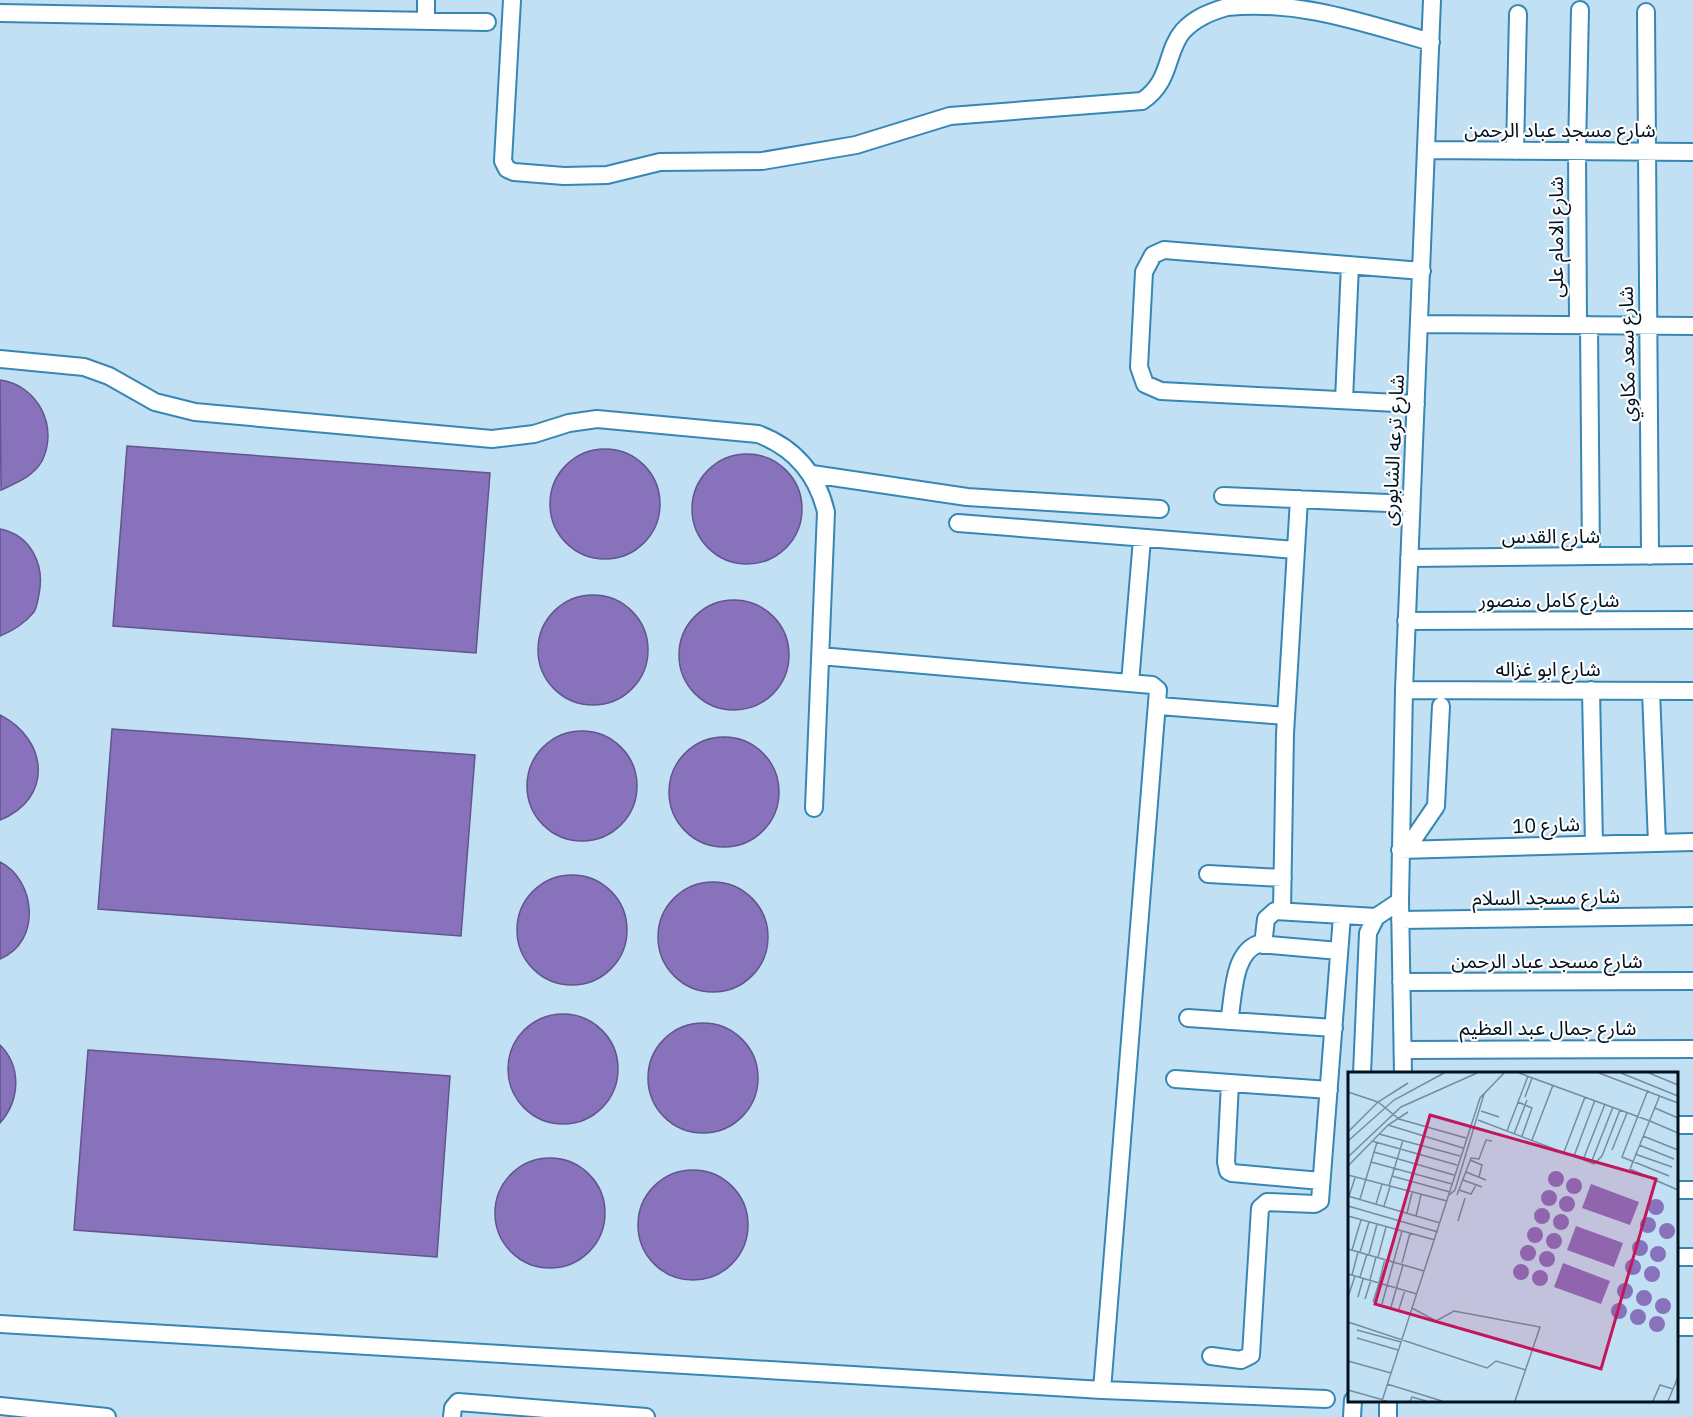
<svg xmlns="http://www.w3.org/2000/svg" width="1693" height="1417" viewBox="0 0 1693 1417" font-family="'IBM Plex Sans','Noto Sans Arabic',sans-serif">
	<rect width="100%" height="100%" fill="#c2e0f4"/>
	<path fill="#8972bc" stroke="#60558d" stroke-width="1.5" d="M0,380C38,385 59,427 42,461C33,477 16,483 1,490Z
		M127,446L490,473L476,653L113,626Z
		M550 504a55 55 0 1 1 110 0a55 55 0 1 1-110 0Z
		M692 509a55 55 0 1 1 110 0a55 55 0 1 1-110 0Z
		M0,529C31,535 45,565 39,594C38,600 37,607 34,612C24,624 14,630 0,636Z
		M538 650a55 55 0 1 1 110 0a55 55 0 1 1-110 0Z
		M679 655a55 55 0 1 1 110 0a55 55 0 1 1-110 0Z
		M0,715C49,740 53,799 0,820Z
		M112,729L475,755L461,936L98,909Z
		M527 786a55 55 0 1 1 110 0a55 55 0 1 1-110 0Z
		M669 792a55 55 0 1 1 110 0a55 55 0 1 1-110 0Z
		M0,862C36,880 42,942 0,959Z
		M517 930a55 55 0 1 1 110 0a55 55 0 1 1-110 0Z
		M658 937a55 55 0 1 1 110 0a55 55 0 1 1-110 0Z
		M508 1069a55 55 0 1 1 110 0a55 55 0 1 1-110 0Z
		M648 1078a55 55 0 1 1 110 0a55 55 0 1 1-110 0Z
		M0,1045C22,1067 20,1100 0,1123Z
		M88,1050L450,1076L437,1257L74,1230Z
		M495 1213a55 55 0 1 1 110 0a55 55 0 1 1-110 0Z
		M638 1225a55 55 0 1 1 110 0a55 55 0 1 1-110 0Z"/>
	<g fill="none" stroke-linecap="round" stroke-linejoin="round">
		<defs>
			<path id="minor" d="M512,0L503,161L507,169L514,172L564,176L607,175L660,162L762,161L856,145L950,116L1142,101C1172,81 1165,52 1183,31C1195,18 1210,12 1227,7C1301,0 1360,22 1431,42
				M1646,12L1650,556
				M0,13L487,22
				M426,21V0
				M1427,150L1693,152
				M1515,151L1518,14
				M1420,324L1693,326
				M1578,325L1577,150L1580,10
				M1589,325L1591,556
				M0,359L84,367L109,376L155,402L195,412L492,439L534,434L569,423L597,419L758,434C795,448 817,474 826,512L814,808
				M1344,400L1350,265
				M1416,404L1161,391L1145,384L1139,367L1144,272L1153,255L1164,250L1422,271
				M812,474L967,497L1160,509
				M1223,496L1411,504
				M958,523L1296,550
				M1409,558L1693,555
				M1406,621L1693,620
				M820,656L1152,685L1158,690L1102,1390
				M1130,683L1142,539
				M1404,690L1693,691
				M1591,690L1594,845
				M1651,691L1657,843
				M1159,706L1286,716
				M1400,850L1693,842
				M1406,850L1436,806L1441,706
				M1208,874L1283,878
				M1282,911L1285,734L1299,499
				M1400,920L1693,916
				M1263,945L1266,919L1275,911L1376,917
				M1401,982L1693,981
				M1188,1018L1334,1028
				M1229,1021C1234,997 1232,954 1258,944L1339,951
				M1403,1050L1693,1049
				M1362,1074L1368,933L1376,917L1400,901
				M1403,1074L1400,901L1404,690L1432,0
				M1175,1079L1329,1090
				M1230,1083L1226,1162L1228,1171L1232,1173L1321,1181
				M1676,1125H1693
				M1676,1190H1693
				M1676,1257H1693
				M0,1324L1102,1390L1326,1399
				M1676,1327H1693
				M1211,1356L1241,1360L1251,1355L1260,1208L1267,1202L1315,1204L1320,1201L1342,916
				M0,1406L107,1417
				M452,1417L453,1408L458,1402L646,1417
				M1352,1417L1353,1400
				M1388,1417V1400"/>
		</defs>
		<use href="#minor" stroke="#3687b4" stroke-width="20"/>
		<use href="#minor" stroke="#fff" stroke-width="16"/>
	</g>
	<g text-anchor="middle" stroke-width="4.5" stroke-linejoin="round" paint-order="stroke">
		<g font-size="20" fill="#00111f" stroke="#fcfcfc">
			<text x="1560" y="137">شارع مسجد عباد الرحمن</text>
			<text transform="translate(1556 237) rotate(-90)" y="7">شارع الامام على</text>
			<text transform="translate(1627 354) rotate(-91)" y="7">شارع سعد مكاوي</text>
			<text transform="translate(1393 450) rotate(-87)" y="7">شارع ترعه الشابورى</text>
			<text x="1551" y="543">شارع القدس</text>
			<text x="1549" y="607">شارع كامل منصور</text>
			<text x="1548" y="676">شارع ابو غزاله</text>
			<text transform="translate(1546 825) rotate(-2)" y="7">شارع 10</text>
			<text transform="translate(1546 897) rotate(-1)" y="7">شارع مسجد السلام</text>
			<text x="1547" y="968">شارع مسجد عباد الرحمن</text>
			<text x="1548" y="1035">شارع جمال عبد العظيم</text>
		</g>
	</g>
	<g transform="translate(1348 1072)">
		<rect width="330" height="330" fill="#c2e0f4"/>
		<path d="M200 107a8 8 0 1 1 16 0a8 8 0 1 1-16 0ZM218 114a8 8 0 1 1 16 0a8 8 0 1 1-16 0ZM243,112L291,130L282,153L234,136ZM193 126a8 8 0 1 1 16 0a8 8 0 1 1-16 0ZM211 132a8 8 0 1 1 16 0a8 8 0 1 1-16 0ZM300 135a8 8 0 1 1 16 0a8 8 0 1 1-16 0ZM186 144a8 8 0 1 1 16 0a8 8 0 1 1-16 0ZM205 150a8 8 0 1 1 16 0a8 8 0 1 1-16 0ZM292 153a8 8 0 1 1 16 0a8 8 0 1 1-16 0ZM311 159a8 8 0 1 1 16 0a8 8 0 1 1-16 0ZM228,154L275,171L266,195L219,178ZM179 163a8 8 0 1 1 16 0a8 8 0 1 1-16 0ZM198 169a8 8 0 1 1 16 0a8 8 0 1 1-16 0ZM284 176a8 8 0 1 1 16 0a8 8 0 1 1-16 0ZM172 181a8 8 0 1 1 16 0a8 8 0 1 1-16 0ZM302 182a8 8 0 1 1 16 0a8 8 0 1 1-16 0ZM191 187a8 8 0 1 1 16 0a8 8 0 1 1-16 0ZM277 195a8 8 0 1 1 16 0a8 8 0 1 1-16 0ZM215,191L262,209L253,232L206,215ZM165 200a8 8 0 1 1 16 0a8 8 0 1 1-16 0ZM296 202a8 8 0 1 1 16 0a8 8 0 1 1-16 0ZM184 206a8 8 0 1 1 16 0a8 8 0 1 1-16 0ZM269 219a8 8 0 1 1 16 0a8 8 0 1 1-16 0ZM288 226a8 8 0 1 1 16 0a8 8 0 1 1-16 0ZM307 234a8 8 0 1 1 16 0a8 8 0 1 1-16 0ZM263 239a8 8 0 1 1 16 0a8 8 0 1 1-16 0ZM282 245a8 8 0 1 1 16 0a8 8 0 1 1-16 0ZM301 252a8 8 0 1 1 16 0a8 8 0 1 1-16 0Z" fill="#8972bc"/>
		<path fill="none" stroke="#748d9f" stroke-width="1.5" d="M171,1L302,49M251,1L330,31M273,1L330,24M301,1L330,13M300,18L274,85L321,104M0,20L30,30L51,47L118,66M312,23L282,97L330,118M177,25L184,6M170,30L184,36L174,64M307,36L330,46M133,39L151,45M130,48L246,92L254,84L272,38M302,49L330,61M40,53L115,76M159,59L180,4M0,60L30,30L60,11M31,62L112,84M166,62L179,28M295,64L330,78M184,68L205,13M0,69L46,28L96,1M24,69L109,93M291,73L326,87M264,78L279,41M26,80L106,103M216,80L237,25M287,82L324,95M226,84L247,28M0,85L53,35L129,1M122,88L134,93L131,105M235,88L257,32M23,90L104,112M243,91L265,35M0,94L40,53L60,40M118,100L138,108M0,103L99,129M44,104L102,120M115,108L134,115M41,114L55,68M111,118L123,122L128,113M101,123L107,118L136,22M109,123L123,86L131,87L138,68L144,69M0,124L92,151M1,124L7,106M12,127L29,70M28,132L34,112M0,134L90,160M36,134L42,115M59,141L64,121M0,144L87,168M68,144L73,123M110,149L117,126M0,177L76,199M4,178L13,148M12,180L21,150M21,182L29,152M30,185L38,155M54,191L62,161M0,202L69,222M4,203L10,180M12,205L19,182M22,208L28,185M31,211L37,187M1,222L7,204M10,225L15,207M17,227L23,208M25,230L31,211M34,232L54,159M43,235L55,193M64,236L88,249L106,239L192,255L167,329M51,237L57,218M0,250L139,296L148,289L178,298M9,258L53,270M9,266L50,278M0,289L43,301M39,312L94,329M0,318L39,329M34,329L132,26L156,1M62,329L64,325L78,329M305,329L312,313L325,317M320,329L330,305"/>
		<path fill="#c2185b" fill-opacity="0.15" stroke="#c2185b" stroke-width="3" d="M82,43L308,107L253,297L27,232Z"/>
		<rect width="330" height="330" fill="none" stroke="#00111f" stroke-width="3"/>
	</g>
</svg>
